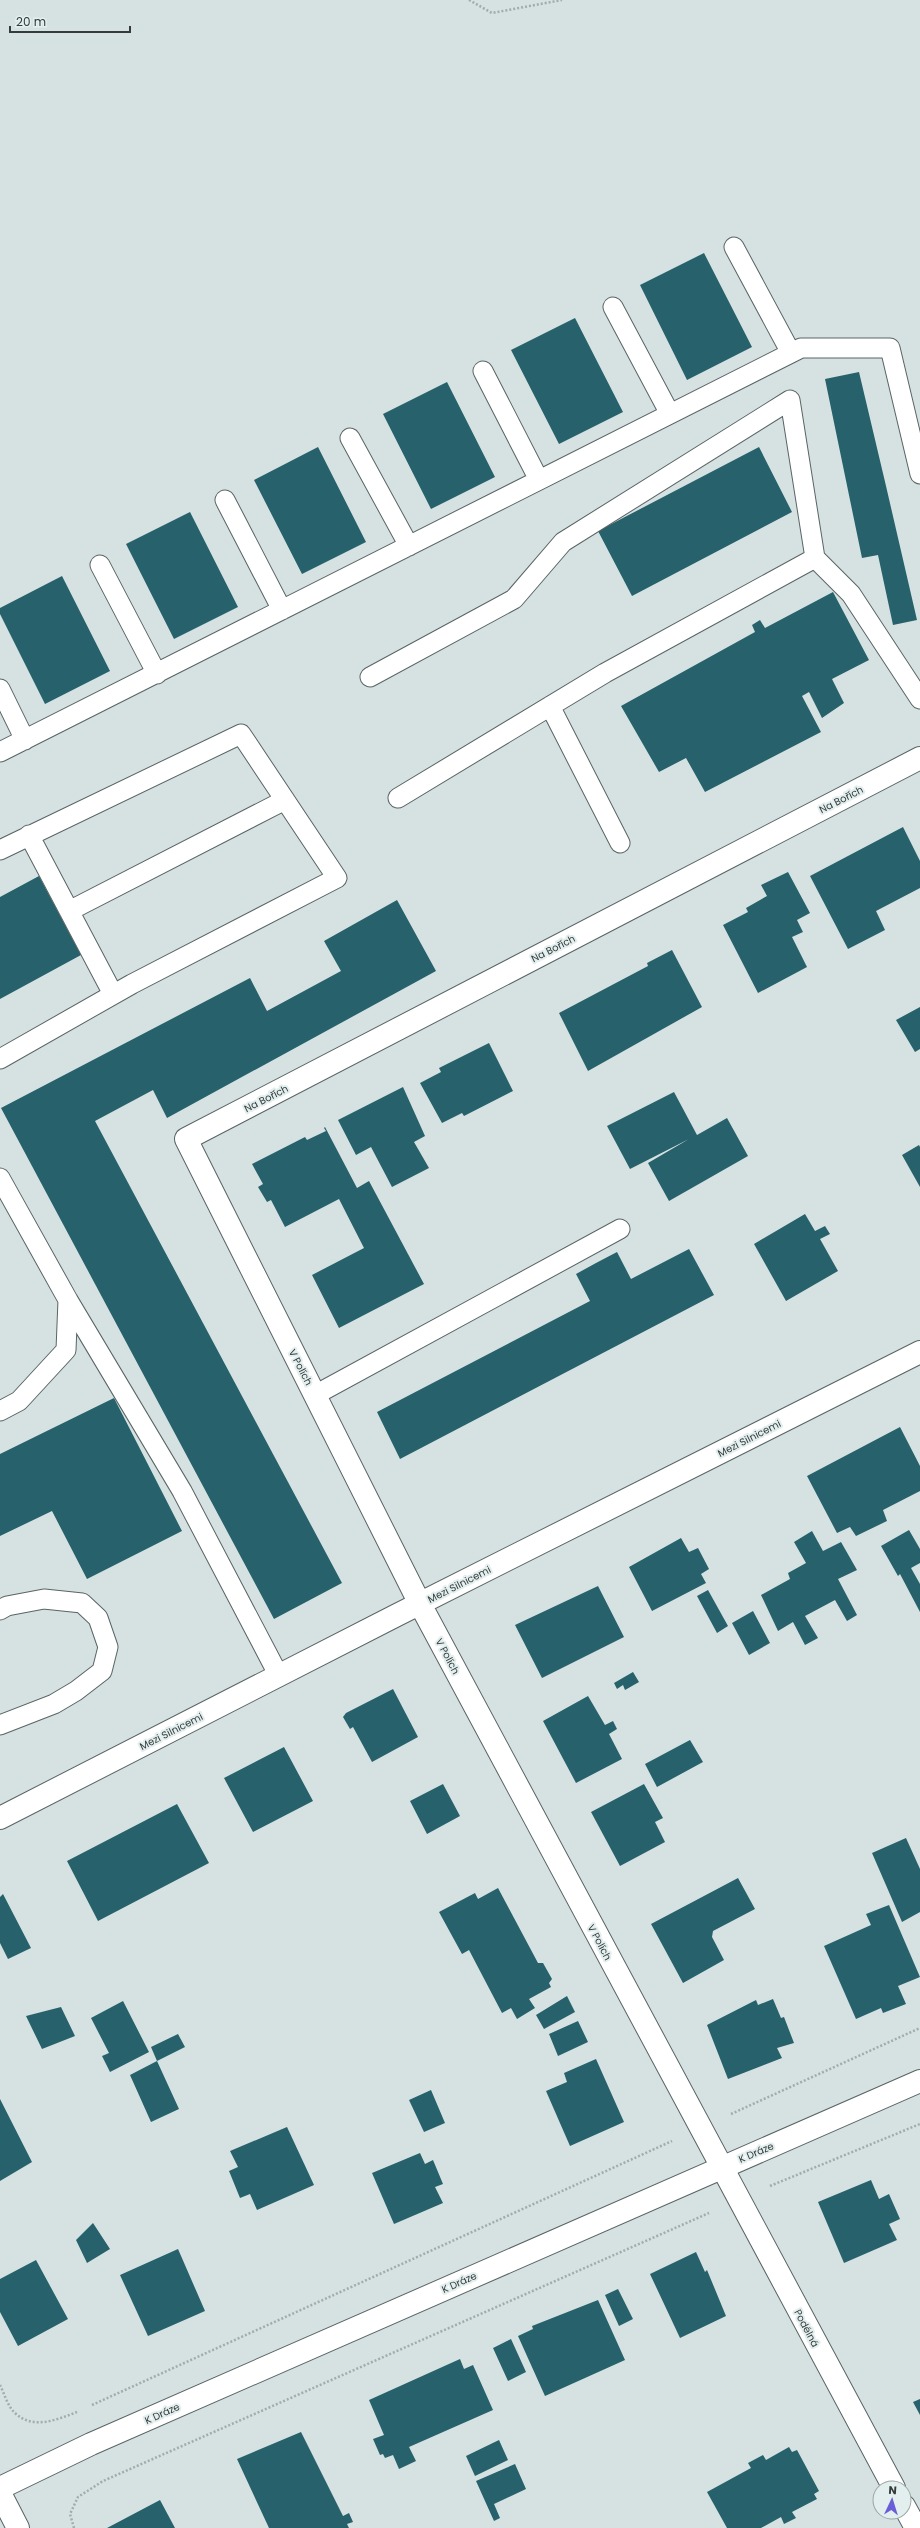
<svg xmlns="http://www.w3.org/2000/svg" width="920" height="2528" viewBox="0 0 920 2528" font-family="Poppins,sans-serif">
	<rect width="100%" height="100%" fill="#d5e2e1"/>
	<path fill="#26616c" d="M704,253L752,347L687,380L640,285Z
		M575,318L623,412L559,444L511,350Z
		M859,372L886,486L917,620L893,625L878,555L862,558L825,379Z
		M447,382L495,477L431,509L383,414Z
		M318,447L366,542L302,574L254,480Z
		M759,447L792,512L632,596L598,531Z
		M190,512L238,607L174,639L126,544Z
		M62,576L110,671L45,704L0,614V608Z
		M833,592L869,660L832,679L844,703L822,718L809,692L802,696L821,732L705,792L686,758L659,772L621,706L755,632L752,625L760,620L765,628Z
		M903,827L920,861V888L876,911L885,930L848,949L810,876Z
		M788,872L810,913L797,920L803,932L792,937L807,967L758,993L723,925L748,912L746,908L767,896L761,885Z
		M39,876L81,955L0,999V897Z
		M397,900L436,971L167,1118L153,1090L95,1121L342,1583L274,1619L1,1108L250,978L267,1011L341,971L324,941Z
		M672,950L702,1007L588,1071L559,1013L648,966L647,963Z
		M920,1007V1049L915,1052L896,1020Z
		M489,1043L513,1091L464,1116L462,1113L442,1123L420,1083L441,1072L439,1068Z
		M403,1087L425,1136L414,1142L429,1168L392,1187L371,1147L356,1155L338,1120Z
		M674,1092L697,1135L727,1118L748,1156L669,1201L648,1163L689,1139L630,1169L607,1126Z
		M325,1127L357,1188L369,1181L424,1284L339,1328L312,1275L364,1248L339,1199L285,1227L271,1200L267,1202L258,1187L263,1184L252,1164L305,1137L307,1140L326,1131L324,1128Z
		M919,1145L920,1147V1187L902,1155Z
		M805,1214L815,1231L825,1226L830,1234L820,1239L838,1271L786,1301L754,1244Z
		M689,1249L714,1295L400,1459L377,1412L590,1301L576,1274L596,1263L617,1252L631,1279Z
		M114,1398L182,1531L87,1579L52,1511L0,1536V1454Z
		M900,1427L920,1466V1491L883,1510L887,1521L856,1536L850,1527L837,1533L807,1476Z
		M909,1530L920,1549V1563L911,1568L920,1584V1612L900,1574L898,1576L881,1546Z
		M812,1531L823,1551L841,1542L857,1570L838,1579L857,1615L847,1621L835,1600L805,1616L818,1638L805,1645L793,1622L778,1631L761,1595L790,1579L788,1573L806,1563L794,1542Z
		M681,1538L689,1552L698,1548L709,1569L701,1574L706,1583L652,1611L629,1567Z
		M598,1586L624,1637L542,1678L515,1625Z
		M708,1590L728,1626L717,1633L697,1596Z
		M753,1611L770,1643L749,1655L732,1623Z
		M633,1672L639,1682L625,1690L623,1685L617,1689L614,1683Z
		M393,1689L418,1737L372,1762L353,1727L350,1729L343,1717L346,1713Z
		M588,1696L605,1725L613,1721L617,1729L609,1734L622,1759L576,1783L543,1721Z
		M690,1740L703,1762L657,1787L645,1764Z
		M284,1747L313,1801L253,1832L224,1778Z
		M443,1784L460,1816L427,1834L410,1801Z
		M644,1784L663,1818L655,1822L665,1842L620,1866L591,1812Z
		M177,1804L209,1863L98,1921L67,1861Z
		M906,1838L920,1869V1912L902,1922L872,1853Z
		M738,1878L755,1909L713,1931L712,1937L724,1960L683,1983L651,1924Z
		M498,1888L538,1963H543L552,1979L549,1983L551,1987L529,1999L535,2008L517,2019L511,2008L502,2013L469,1950L462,1954L439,1912L475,1893L478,1899Z
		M3,1894L31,1948L8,1959L0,1943V1897Z
		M889,1905L920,1977L898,1986L906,2004L883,2013L881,2008L856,2019L824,1946L871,1925L866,1914Z
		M567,1996L575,2012L544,2029L536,2015Z
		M773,1999L781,2018L784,2017L794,2043L777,2048L782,2058L728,2079L707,2025L756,2000L758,2005Z
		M123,2001L149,2052L110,2072L102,2056L109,2053L91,2018Z
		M61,2007L75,2036L42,2049L26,2016Z
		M578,2021L588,2042L558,2056L549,2034Z
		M178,2034L185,2047L157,2061L151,2047Z
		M596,2059L624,2122L570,2146L546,2091L567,2082L564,2073Z
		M157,2061L179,2109L151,2122L130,2075Z
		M431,2090L445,2123L424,2132L409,2100Z
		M0,2099L32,2162L0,2181Z
		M287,2127L314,2185L257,2210L250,2194L240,2198L229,2171L238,2167L230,2151Z
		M420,2153L425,2164L433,2160L443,2184L435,2187L443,2203L394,2224L372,2173Z
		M871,2180L879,2199L889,2194L900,2219L889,2224L897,2240L844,2263L818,2202Z
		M93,2223L110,2249L87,2263L76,2240Z
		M178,2249L205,2311L148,2336L120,2275Z
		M696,2252L705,2272L707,2270L726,2316L680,2338L650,2274Z
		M36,2260L68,2319L18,2346L0,2312V2279Z
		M618,2289L633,2319L619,2326L605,2295Z
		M598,2300L625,2360L545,2396L518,2336L533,2329L532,2326Z
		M511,2339L526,2372L508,2381L493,2348Z
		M460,2359L464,2369L473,2365L493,2410L409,2447L416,2461L399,2469L393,2455L385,2458L383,2454L380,2455L373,2439L384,2435L369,2400Z
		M920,2399V2415L913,2402Z
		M301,2432L343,2516L349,2513L353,2522L347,2524L349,2528H269L237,2459Z
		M499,2440L508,2460L475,2476L466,2456Z
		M789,2447L792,2452L797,2450L819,2491L814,2494L817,2499L792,2512L796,2518L784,2524L781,2517L761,2528H727L707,2492L751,2468L748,2463L763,2455L766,2460Z
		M515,2464L526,2489L494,2504L500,2518L494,2521L476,2481Z
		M160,2500L175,2528H107Z"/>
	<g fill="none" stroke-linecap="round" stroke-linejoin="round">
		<defs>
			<path id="lane" d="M734,247L791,353
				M613,307L670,414
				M483,371L539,480
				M350,438L409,546
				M225,500L282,610
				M100,565L157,674
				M370,677L514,599L563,542L790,400L815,558L851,594L920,699
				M0,689L25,740
				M550,706L620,843
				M0,752L801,348H890L920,474
				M398,798L605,673L815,558
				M29,835L113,994
				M0,850L241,734L337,878L132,984L0,1059
				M69,911L285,800
				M0,1178L68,1300L66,1350L19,1401L0,1411
				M68,1300L182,1491L279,1676
				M315,1395L620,1229
				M0,1610L7,1606L44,1599L82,1603L98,1618L108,1647L102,1671L76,1691L54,1704L0,1725"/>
			<path id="street" d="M0,1818L397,1615L920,1352
				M894,2488L420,1604L186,1139L920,758
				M904,2506L916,2528"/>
			<path id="secondary" d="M0,2488L91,2444L920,2081
				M0,2493L18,2528"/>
		</defs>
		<use href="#lane" stroke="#596464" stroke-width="21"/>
		<use href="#street" stroke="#596464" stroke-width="24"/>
		<use href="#secondary" stroke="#596464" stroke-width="24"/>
		<path stroke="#a1acab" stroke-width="2.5" stroke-dasharray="2 2" stroke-linecap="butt" d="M469,0L492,13L562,0
			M731,2114L920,2028
			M770,2186L920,2124
			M0,2385C4,2393 8,2407 15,2413C33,2430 56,2420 77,2412
			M92,2405L672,2141
			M74,2528L70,2514L78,2497L103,2481L709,2213"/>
		<use href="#lane" stroke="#fff" stroke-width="19"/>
		<use href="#street" stroke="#fff" stroke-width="22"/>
		<use href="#secondary" stroke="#fff" stroke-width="22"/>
	</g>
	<g text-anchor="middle" stroke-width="4" stroke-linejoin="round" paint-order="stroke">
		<g font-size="10" fill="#353a3a" stroke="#e2efee">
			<text transform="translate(841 799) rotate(-27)" y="4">Na Bořích</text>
			<text transform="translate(553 948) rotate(-27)" y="4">Na Bořích</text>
			<text transform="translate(266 1098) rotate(-27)" y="4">Na Bořích</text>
			<text transform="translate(301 1367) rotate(63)" y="4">V Polích</text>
			<text transform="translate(749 1438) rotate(-27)" y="4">Mezi Silnicemi</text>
			<text transform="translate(459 1584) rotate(-27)" y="4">Mezi Silnicemi</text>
			<text transform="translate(448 1656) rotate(62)" y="4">V Polích</text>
			<text transform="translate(171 1731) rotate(-27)" y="4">Mezi Silnicemi</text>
			<text transform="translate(600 1942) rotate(62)" y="4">V Polích</text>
			<text transform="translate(756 2152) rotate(-23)" y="4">K Dráze</text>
			<text transform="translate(459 2282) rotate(-24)" y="4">K Dráze</text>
			<text transform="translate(807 2328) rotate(62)" y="4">Podélná</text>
			<text transform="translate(162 2413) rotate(-24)" y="4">K Dráze</text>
		</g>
	</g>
	<g transform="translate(892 2500) rotate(4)"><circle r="19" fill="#e2efee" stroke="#9da7a6"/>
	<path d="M0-3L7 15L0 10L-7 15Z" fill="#6b5dd7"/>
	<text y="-6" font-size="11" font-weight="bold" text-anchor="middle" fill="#353a3a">N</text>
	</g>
	<path d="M10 26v6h120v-6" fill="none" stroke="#353a3a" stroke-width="2"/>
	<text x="16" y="26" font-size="12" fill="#353a3a" stroke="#e2efee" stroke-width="3" paint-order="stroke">20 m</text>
</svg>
